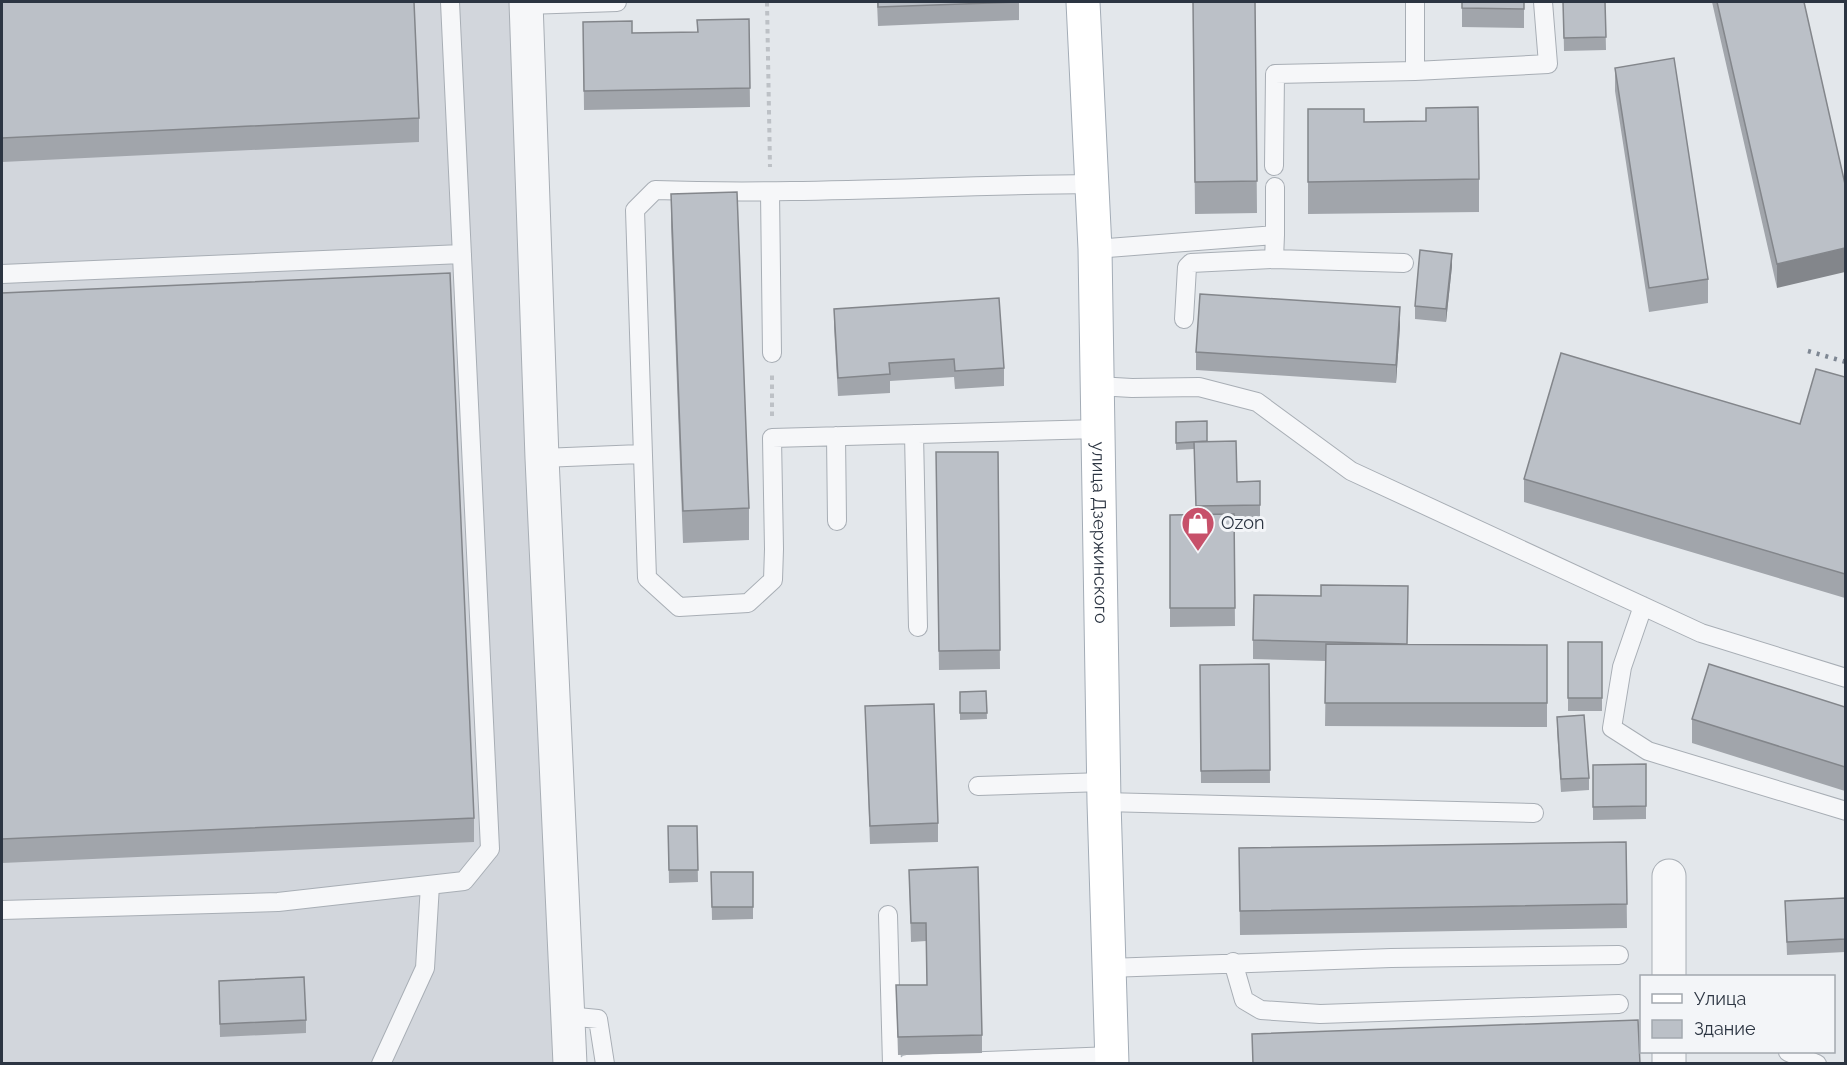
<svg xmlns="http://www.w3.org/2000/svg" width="1847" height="1065" viewBox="0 0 1847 1065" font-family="Raleway,sans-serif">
	<rect width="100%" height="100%" fill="#e3e7eb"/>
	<path fill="#d2d6dc" d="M2,2H510L564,1063L2,1064Z"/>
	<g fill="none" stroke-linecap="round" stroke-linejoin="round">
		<defs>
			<path id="lane" d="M526,5L617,2
				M1415,71L1548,64L1543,2
				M1274,166L1275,74L1415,71V2
				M1092,184C946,185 800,195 655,190L635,210L647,578L679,607L748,603L773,580L774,549L772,438L1098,429
				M770,192L772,353
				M1275,235L1274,259L1404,263
				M1095,249L1275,235V187
				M2,274L462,254
				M1184,319L1187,267L1191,263L1274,259
				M1097,386L1132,388L1199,387L1257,402L1351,471L1701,633L1846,678
				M914,434L918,627
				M836,436L837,521
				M542,458L641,454
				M1643,606L1622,667L1612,728L1648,751L1846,811
				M978,786L1104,782
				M1104,802L1534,813
				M2,910L278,902L464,881L490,849L450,2
				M888,915L892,1064
				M1233,962L1244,1000L1261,1010L1320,1014L1619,1004
				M1108,968L1391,958L1619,955
				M567,1016L598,1019L605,1064
				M1788,1052L1817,1064
				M381,1064L425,968L430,885
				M907,1064L1112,1056"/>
			<path id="street" d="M526,2L542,458L570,1064
				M1669,976V876
				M1669,1064V1052"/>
			<g id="primary">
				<path id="s1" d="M1083,2L1095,249L1104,802L1112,1064"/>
			</g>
		</defs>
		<use href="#lane" stroke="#a8aeb5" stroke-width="20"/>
		<use href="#street" stroke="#a8aeb5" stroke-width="35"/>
		<use href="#primary" stroke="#a3acb6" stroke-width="35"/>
		<path stroke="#bdc1c6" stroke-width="4" stroke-dasharray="4.5 4.5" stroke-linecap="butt" d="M767,2L770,167
			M772,416V375"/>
		<use href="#lane" stroke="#f6f7f9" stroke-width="18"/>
		<use href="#street" stroke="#f6f7f9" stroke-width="33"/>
		<use href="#primary" stroke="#fff" stroke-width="33"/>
		<path stroke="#7e8793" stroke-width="4.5" stroke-dasharray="3 6" stroke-linecap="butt" d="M1808,351L1846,362"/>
	</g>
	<path fill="#a1a5ab" d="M2,2L419,118V142L2,162Z
		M877,2H1019V20L878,26Z
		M1193,2H1255L1257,213L1195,214Z
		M1462,2H1524V28L1462,27Z
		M1563,2H1605L1606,50L1564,51Z
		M1712,2H1804L1777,288Z
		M749,19L750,107L584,110L583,22L632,33L697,32V20Z
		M1615,68L1708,279V303L1649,312L1615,91Z
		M1308,109L1364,122L1479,179V212L1308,214Z
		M671,194L749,508V540L683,543L671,226Z
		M1452,266L1446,322L1415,319V306Z
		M2,293L474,818V842L2,863Z
		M834,309L1004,368V386L955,389L954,377L890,381V393L838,396L834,327Z
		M1400,326L1396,383L1196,370V352Z
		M1845,377V598L1524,502V479L1800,424Z
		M1176,422L1207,441L1237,482L1260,481V518H1234L1235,626L1170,627V515H1196L1194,449L1176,450Z
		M936,452H998L1000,669L939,670Z
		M1253,640L1407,644L1547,645V727L1325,726L1326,661L1253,659Z
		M1568,642H1602V711H1568Z
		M1269,664L1270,783H1201L1200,665Z
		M986,691L987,719L960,720V692Z
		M865,706L938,823V842L870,844Z
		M1845,707V791L1692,743V719Z
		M1557,717L1589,778V790L1561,792L1557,730Z
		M1646,764V819L1593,820V765Z
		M668,826H697L698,882L669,883Z
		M1626,842L1627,928L1240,935L1239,848Z
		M909,870L982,1035V1053L898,1055L896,985H927L926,941L911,942Z
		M711,872H753V919L712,920Z
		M1845,898V952L1787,955L1785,901Z
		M219,981L306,1020V1033L220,1037Z"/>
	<path fill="#83868b" d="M1845,248V272L1777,288V264Z
		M1452,254V266L1446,322V309Z
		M1400,307V326L1396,383V365Z"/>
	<path fill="#bbc0c7" stroke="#83868b" stroke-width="1.5" d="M2,2H414L419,118L2,138Z
		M878,2H1019L878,7Z
		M1193,2H1255L1257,181L1195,182Z
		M1462,2H1524V9L1462,8Z
		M1563,2H1605L1606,37L1564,38Z
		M1717,2H1804L1845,184V248L1777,264Z
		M749,19L750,88L584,91L583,22L632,21V33L698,32L697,20Z
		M1674,58L1708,279L1649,288L1615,68Z
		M1478,107L1479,179L1308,182V109H1364V122L1426,121V108Z
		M737,192L749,508L683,511L671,194Z
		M1420,250L1452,254L1446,309L1415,306Z
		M450,273L474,818L2,839V293Z
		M1200,294L1400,307L1396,365L1196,352Z
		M999,298L1004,368L955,371L954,359L889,363L890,374L838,378L834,309Z
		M1561,353L1800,424L1816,369L1845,377V574L1524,479Z
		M1207,421V441L1176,443V422Z
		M1236,441L1237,482L1260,481V505L1196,506L1194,442Z
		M936,452H998L1000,650L939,651Z
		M1234,514L1235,608H1170V515Z
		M1321,585L1408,586L1407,644L1253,640L1254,595L1321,596Z
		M1568,642H1602V698H1568Z
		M1326,644L1547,645V703H1325Z
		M1269,664L1270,770L1201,771L1200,665Z
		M1709,664L1845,707V767L1692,719Z
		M986,691L987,713H960V692Z
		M934,704L938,823L870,826L865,706Z
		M1584,715L1589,778L1561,779L1557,717Z
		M1646,764V806L1593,807V765Z
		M668,826H697L698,870H669Z
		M1626,842L1627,904L1240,911L1239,848Z
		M978,867L982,1035L898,1037L896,985H927L926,923H911L909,870Z
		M711,872H753V907H712Z
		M1845,898V939L1787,942L1785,901Z
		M304,977L306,1020L220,1024L219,981Z
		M1638,1020L1640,1064H1253L1252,1034Z"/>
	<defs>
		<symbol id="shop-pin" viewBox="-11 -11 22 30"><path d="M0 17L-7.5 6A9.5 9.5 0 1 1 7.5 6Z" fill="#c7516a" stroke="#f3f5f8"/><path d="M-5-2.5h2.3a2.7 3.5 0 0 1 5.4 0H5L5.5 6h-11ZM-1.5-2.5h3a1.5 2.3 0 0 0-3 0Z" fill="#fff"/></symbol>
	</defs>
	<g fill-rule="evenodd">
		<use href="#shop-pin" x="1179" y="504" width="38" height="52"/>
	</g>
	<g text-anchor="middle" stroke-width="6" stroke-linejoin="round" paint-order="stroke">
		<g font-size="18" fill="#2c3542" stroke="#f3f5f8" text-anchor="start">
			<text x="1221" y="529">Ozon</text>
		</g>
		<g font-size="18" fill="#2c3542" stroke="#f3f5f8">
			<text dy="6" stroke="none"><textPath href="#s1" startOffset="531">улица Дзержинского</textPath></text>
		</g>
	</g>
	<rect width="1847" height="1065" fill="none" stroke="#2c3542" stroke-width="6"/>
	<rect x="1640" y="975" width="195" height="78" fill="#f3f5f8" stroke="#a3a8af" stroke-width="1.5"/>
	<rect x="1652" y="994" width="30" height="9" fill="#ffffff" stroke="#a3a8af" stroke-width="1.5"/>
	<text x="1694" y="1005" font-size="18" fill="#2c3542">Улица</text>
	<rect x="1652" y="1020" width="30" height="18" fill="#bbc0c7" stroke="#a3a8af" stroke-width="1.5"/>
	<text x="1694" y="1035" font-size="18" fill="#2c3542">Здание</text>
</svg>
